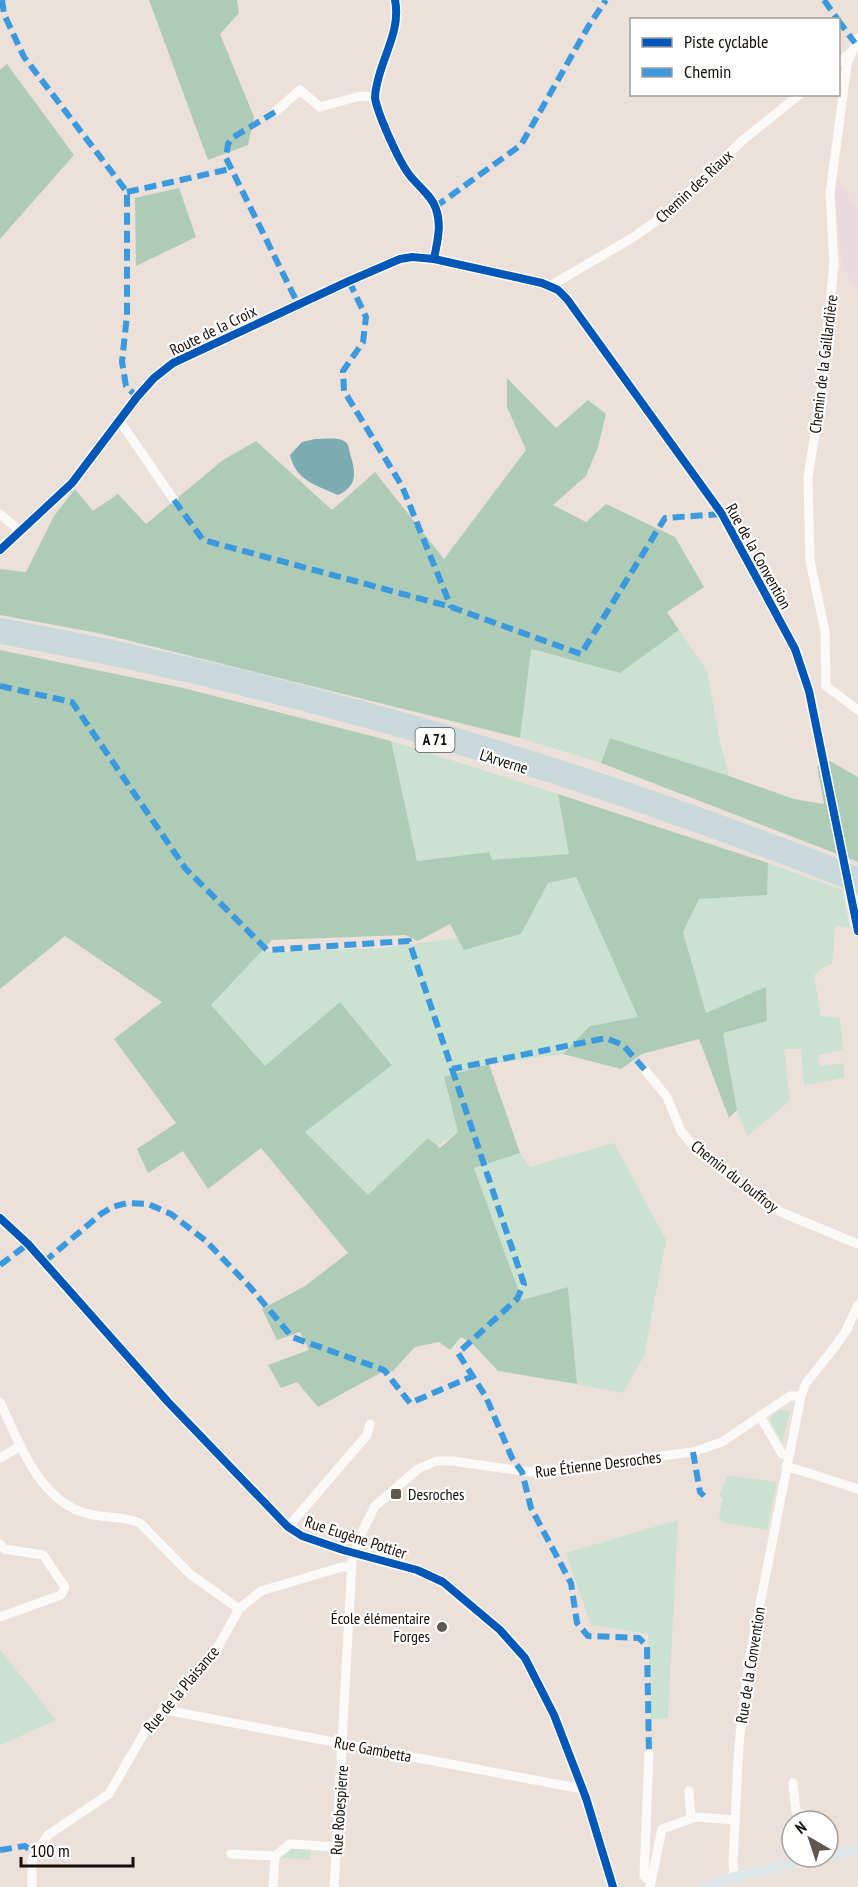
<svg xmlns="http://www.w3.org/2000/svg" width="858" height="1887" viewBox="0 0 858 1887" font-family="'PT Sans Narrow',sans-serif">
	<rect width="100%" height="100%" fill="#ece1da"/>
	<path fill="#eadadf" d="M835,176L858,210V292L842,265L835,199Z"/>
	<path fill="#cbe1d1" d="M679,630L707,671L720,742L729,776L610,738L601,763L520,738L530,649L620,673Z
		M391,741L558,794L570,854L492,861L488,852L417,861Z
		M768,863L842,890L850,928L835,926L832,964L827,965L814,975L821,1016L840,1018L843,1050L818,1055L820,1066L844,1063V1078L804,1085L801,1049H784L790,1101L747,1136L737,1110L723,1033L767,1021L766,988L706,1013L683,932L699,899L766,895Z
		M576,877L639,1017L591,1026L563,1054L489,1064L444,1077L458,1132L437,1146L428,1138L368,1195L305,1132L392,1064L340,1002L265,1067L211,1005L262,950L271,952L384,948L458,938L465,950L521,934L548,883Z
		M614,1143L666,1240L644,1356L623,1393L577,1384L568,1287L522,1300L474,1168L520,1153L530,1167Z
		M780,1410L790,1412L782,1442L770,1419Z
		M727,1475L777,1482L767,1530L723,1522L719,1516L723,1498L719,1497Z
		M678,1520L668,1718L651,1719L648,1634L591,1625L566,1553Z
		M0,1649L56,1720L0,1745Z
		M289,1847L311,1848L309,1860L278,1857Z"/>
	<path fill="#aecbb8" d="M149,0H237L239,13L220,34L254,117L248,145L208,160Z
		M7,64L74,155L0,239V70Z
		M179,188L196,237L136,266L135,198Z
		M507,378L556,428L588,400L606,414L598,447L586,476L553,505L586,522L606,504L675,537L704,587L667,612L679,630L620,673L531,649L520,738L98,633L0,615V569L26,572L54,516L75,489L93,511L118,494L146,524L223,460L256,441L332,510L375,472L444,559L526,450L507,407Z
		M0,650L183,688L391,741L417,861L489,852L492,860L569,854L558,794L768,863L767,895L699,899L683,932L706,1013L766,987L767,1021L723,1033L737,1110L729,1118L699,1039L642,1054L621,1069L563,1054L590,1026L638,1017L576,877L548,883L521,934L464,950L450,924L418,941L405,935L272,940L211,1005L265,1066L340,1002L392,1065L305,1132L368,1195L428,1138L440,1148L458,1132L444,1077L489,1064L520,1153L474,1168L522,1300L568,1287L577,1384L498,1371L473,1344L461,1337L450,1350L439,1342L415,1347L392,1372L380,1373L318,1407L297,1382L281,1388L268,1365L309,1350L300,1332L277,1340L262,1309L305,1286L348,1253L261,1148L208,1189L183,1151L148,1173L137,1149L176,1123L114,1039L162,1002L65,936L0,989Z
		M610,738L729,776L794,799L824,804L817,766L830,761L858,777V862L601,763Z"/>
	<path fill="#7bacb4" d="M315,439C323,439 338,437 344,441C349,444 349,449 350,454C356,472 358,486 338,495C316,485 296,481 290,455L302,442Z"/>
	<g fill="none" stroke-linecap="round" stroke-linejoin="round">
		<path stroke="#fcfaf9" stroke-width="9" d="M395,0C401,30 383,55 377,84C376,88 375,94 375,98C378,115 398,159 408,173C417,186 431,194 436,209C442,226 437,242 434,259
			M838,63L850,53
			M275,112L300,90L320,107L360,96L375,97
			M550,286L632,238L664,216L743,140L800,94
			M119,420L174,500
			M0,514L20,531
			M0,550L72,483L137,397L154,378L173,363L349,281L400,259L412,257L434,259L542,283L558,290L567,299L722,514L795,649L809,691L858,931
			M826,686L825,631L810,561L808,477L820,402L834,264L830,194L847,64L858,38
			M826,686L858,710
			M645,1070L667,1097L681,1131L697,1150L768,1205L783,1213L858,1244
			M0,1218L28,1244L168,1402L288,1527L302,1536L343,1550L417,1570L443,1582L500,1630L525,1658L554,1715L586,1798L613,1887
			M0,1402C19,1442 38,1499 85,1513C103,1519 122,1515 140,1523L190,1574L239,1609
			M760,1416L782,1454L788,1455
			M0,1458L21,1446
			M786,1466L858,1489
			M288,1527L367,1435L370,1424
			M0,1544L4,1549L43,1555L65,1587L61,1595L0,1617
			M165,1710L582,1789
			M649,1754L644,1876L650,1881
			M793,1783L796,1812L809,1817L810,1821
			M689,1791L691,1819
			M231,1854L275,1856
			M734,1877L733,1861L739,1744L750,1655L801,1396L806,1383L834,1348L846,1331L858,1305
			M32,1887V1860L48,1835L109,1794L147,1728L213,1656L239,1609L261,1591L342,1567H352
			M273,1887L275,1856L290,1844L336,1847
			M334,1887L352,1561L359,1538L375,1506L418,1469L436,1461H452L530,1472L693,1452L722,1442L790,1396H801
			M650,1887L662,1829L696,1817L735,1820"/>
		<path stroke="#dde6e8" stroke-width="10" d="M828,1856L858,1849
			M704,1887L734,1877L822,1857"/>
		<path stroke="#c8d8db" stroke-width="14" d="M0,625C294,679 580,764 858,874
			M0,637C294,690 581,777 858,886"/>
		<path stroke="#3b99dd" stroke-width="6" stroke-dasharray="12 6" stroke-linecap="butt" d="M2,0L4,14L24,57L127,192V315L122,362L126,386L137,397
			M824,0L838,20
			M838,20L855,43
			M275,112L232,138L228,144L226,158L298,304
			M127,192L230,169
			M435,207L521,145L588,27L606,0
			M349,281L366,317L363,342L343,371L344,391L402,486L451,607
			M174,500L203,540L451,607L581,654L665,518L722,514
			M0,686L72,702L185,868L267,950L409,941L452,1069L606,1038L623,1045L645,1070
			M452,1069L524,1284L517,1299L458,1353L486,1397L512,1458L522,1472L531,1508L571,1583L577,1623L588,1636L639,1638L647,1646L649,1754
			M44,1262L101,1214L112,1207L127,1203L148,1204L171,1214L206,1241L250,1287L292,1337L384,1370L410,1403L473,1376
			M0,1265L24,1247
			M693,1452L700,1492L704,1496
			M0,1850L25,1846L35,1854"/>
		<defs>
			<path id="cycleway" d="M395,0C401,30 383,55 377,84C376,88 375,94 375,98C378,115 398,159 408,173C417,186 431,194 436,209C442,226 437,242 434,259
				M0,550L72,483L137,397L154,378L173,363L349,281L400,259L412,257L434,259L542,283L558,290L567,299L722,514L795,649L809,691L858,931
				M0,1218L28,1244L168,1402L288,1527L302,1536L343,1550L417,1570L443,1582L500,1630L525,1658L554,1715L586,1798L613,1887"/>
		</defs>
		<use href="#cycleway" stroke="#fff" stroke-width="11"/>
		<use href="#cycleway" stroke="#0057b8" stroke-width="8"/>
	</g>
	<g fill="#605752" stroke="#fff" stroke-width="2">
		<rect x="390" y="1488" width="12" height="12" rx="3"/>
		<circle cx="442" cy="1627" r="6"/>
	</g>
	<g text-anchor="middle" stroke-width="4.5" stroke-linejoin="round" paint-order="stroke">
		<rect fill="#fff" stroke="#5a5652" stroke-width="1.5" x="415.5" y="728" width="39" height="24" rx="4.5"/>
		<g font-size="15" font-weight="bold" fill="#140d08">
			<text x="435" y="745">A 71</text>
		</g>
		<g font-size="16" fill="#140d08" stroke="#fff">
			<text transform="translate(694 186) rotate(-43)" y="6">Chemin des Riaux</text>
			<text transform="translate(213 330) rotate(-26)" y="6">Route de la Croix</text>
			<text transform="translate(823 364) rotate(-83)" y="6">Chemin de la Gaillardière</text>
			<text transform="translate(759 556) rotate(61)" y="6">Rue de la Convention</text>
			<text transform="translate(504 761) rotate(17)" y="6">L'Arverne</text>
			<text transform="translate(735 1176) rotate(38)" y="6">Chemin du Jouffroy</text>
			<text transform="translate(598 1464) rotate(-7)" y="6">Rue Étienne Desroches</text>
			<text transform="translate(356 1537) rotate(18)" y="6">Rue Eugène Pottier</text>
			<text transform="translate(750 1665) rotate(-81)" y="6">Rue de la Convention</text>
			<text transform="translate(181 1689) rotate(-50)" y="6">Rue de la Plaisance</text>
			<text transform="translate(373 1749) rotate(11)" y="6">Rue Gambetta</text>
			<text transform="translate(339 1810) rotate(-86)" y="6">Rue Robespierre</text>
		</g>
		<g font-size="16" fill="#140d08" stroke="#fff" text-anchor="start">
			<text x="408" y="1500">Desroches</text>
			<text x="430" y="1624" text-anchor="end">École élémentaire<tspan x="430" dy="18">Forges</tspan></text>
		</g>
	</g>
	<rect x="630" y="18" width="210" height="78" fill="#ffffff" stroke="#a19e9c" stroke-width="1.5"/>
	<rect x="642" y="38" width="30" height="9" fill="#0057b8" stroke="#a19e9c" stroke-width="1.5"/>
	<text x="684" y="48" font-size="18" fill="#140d08">Piste cyclable</text>
	<rect x="642" y="68" width="30" height="9" fill="#3b99dd" stroke="#a19e9c" stroke-width="1.5"/>
	<text x="684" y="78" font-size="18" fill="#140d08">Chemin</text>
	<g transform="translate(810 1839) rotate(321)"><circle r="28" fill="#ffffff" stroke="#a19e9c" stroke-width="1.5"/>
	<path d="M0-4.5L10 22L0 15L-10 22Z" fill="#605752"/>
	<text y="-9" font-size="16" font-weight="bold" text-anchor="middle" fill="#140d08">N</text>
	</g>
	<path d="M21 1857v9h112v-9" fill="none" stroke="#140d08" stroke-width="3"/>
	<text x="30" y="1857" font-size="18" fill="#140d08" stroke="#ffffff" stroke-width="4.5" paint-order="stroke">100 m</text>
</svg>
